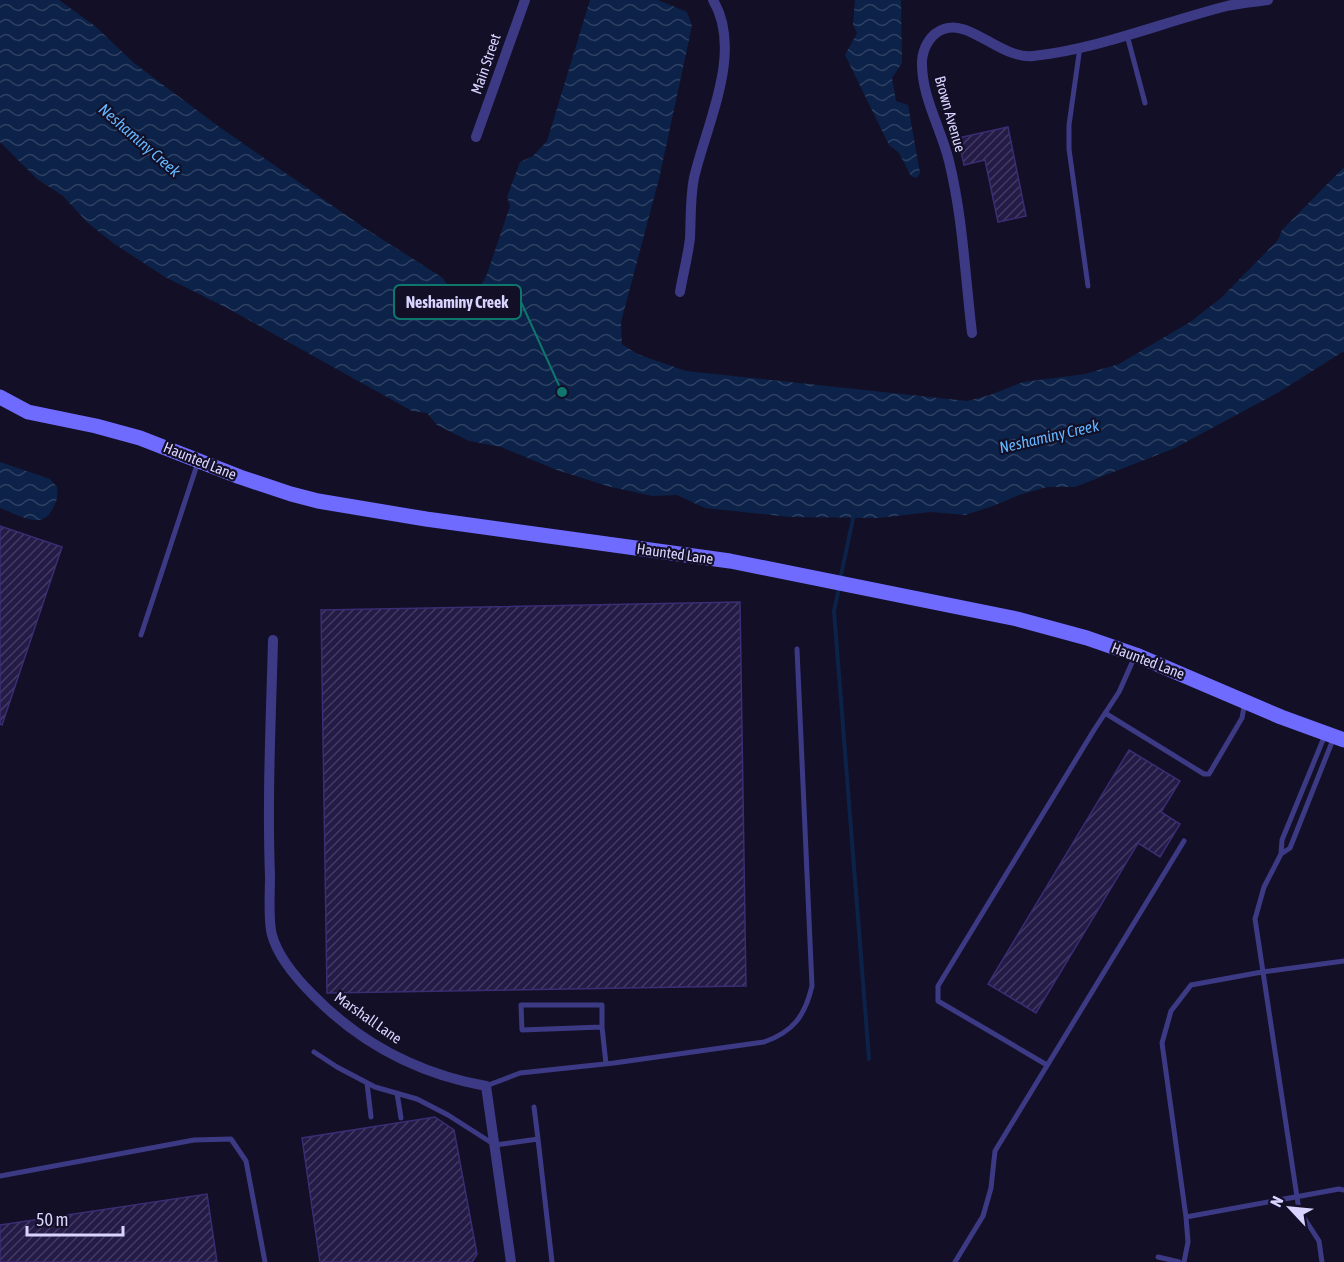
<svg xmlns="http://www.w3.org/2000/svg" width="1344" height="1262" viewBox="0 0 1344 1262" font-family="'Asap Condensed',sans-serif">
	<defs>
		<pattern id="water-waves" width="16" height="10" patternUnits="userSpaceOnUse" patternTransform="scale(1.5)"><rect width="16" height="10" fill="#0c2248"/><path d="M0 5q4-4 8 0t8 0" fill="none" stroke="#2f4163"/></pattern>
		<pattern id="building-hatch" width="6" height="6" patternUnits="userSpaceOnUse" patternTransform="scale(1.5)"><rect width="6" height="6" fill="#241b47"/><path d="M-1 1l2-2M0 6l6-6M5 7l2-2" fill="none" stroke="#433b63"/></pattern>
	</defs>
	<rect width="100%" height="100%" fill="#130f26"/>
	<path fill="url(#water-waves)" d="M0,0H59L95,26L134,63L218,126L366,229L443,278L453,295L466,302L475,297L487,274L510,206L507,197L520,162L533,156L547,141L590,0H658L687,12L692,26L659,179L621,322L622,344L637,354L686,371L967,401L990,395L1023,382L1085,374L1119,364L1190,322L1221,298L1278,240L1282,230L1344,167V351L1279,392L1175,448L1075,487H1047L1019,495L993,506L965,515L931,512L878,518L790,517L705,508L677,495L652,496L607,486L557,470L501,447L469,441L437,425L427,413L412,411L229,309L165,277L113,243L88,223L63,196L37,179L0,142Z
		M855,0H901L902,63L892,78L896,101L908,105L920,173L917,178L911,176L899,153L889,145L845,55L857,33L853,25Z
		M0,462L50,479L57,487C58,497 57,501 52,510C41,531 17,514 0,508Z"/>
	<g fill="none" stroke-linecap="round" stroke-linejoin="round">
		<path stroke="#0c2248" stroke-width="4" d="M840,580L854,514
			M839,588L834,611L869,1059"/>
	</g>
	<path fill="url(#building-hatch)" stroke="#3b2d73" stroke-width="1.5" d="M1008,127L1026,216L998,222L985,160L964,165L958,138Z
		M0,526L62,547L2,725L0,724Z
		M740,602L746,986L327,993L321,610Z
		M1129,750L1180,781L1161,812L1180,824L1160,857L1138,843L1036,1013L988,984Z
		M435,1117L454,1130L477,1254L472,1262H320L302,1138Z
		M207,1194L217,1262H0V1225Z"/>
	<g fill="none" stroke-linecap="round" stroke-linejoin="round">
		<path stroke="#3d3a85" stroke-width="5" d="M1127,35L1145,103
			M1080,47L1069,125V149L1088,286
			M141,635L198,462
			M1105,713L1204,774H1209L1242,718L1245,702
			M1281,854L1290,848L1334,737
			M1344,961L1262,972L1191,985L1171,1011L1162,1043L1186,1217L1339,1189L1344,1190
			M602,1027V1005H521L522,1030L602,1027L606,1064
			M314,1052L337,1067L375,1087L417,1099L448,1115L495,1145L538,1139L534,1107
			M1047,1065L938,1001V986L1094,730L1119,692L1135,656
			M367,1083L371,1117
			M486,1086L520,1073L614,1063L764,1042C793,1032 805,1016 812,986L797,649
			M397,1093L401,1118
			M538,1139L552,1262
			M0,1176L194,1140L231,1139L246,1161L265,1262
			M1158,1257L1179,1262
			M955,1262L983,1216L991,1188L995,1151L1184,841
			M1184,1262L1188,1242L1186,1217
			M1322,1262L1319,1241L1299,1210L1255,919L1264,887L1281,854L1282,840L1325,735"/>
		<path stroke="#3d3a85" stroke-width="10" d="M476,137L525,0
			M680,292C683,274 688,256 690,238C691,218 690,198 694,178C706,125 744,52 713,0
			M972,333C965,276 963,218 949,161C941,128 921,96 922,61C923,47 931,33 944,29C970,19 1000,59 1033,56C1099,49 1163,22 1227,6C1240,3 1254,2 1268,0
			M273,640C271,718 267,798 270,876C270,892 268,921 272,935C278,957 297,979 313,995C360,1043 419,1074 486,1086L511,1262"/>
		<path stroke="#6f6bff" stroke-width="15" d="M0,397L28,412L96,426L140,438L240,477L291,494L318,501L426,519L730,561L1017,619L1087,638L1136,655L1281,717L1344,740"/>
	</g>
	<g text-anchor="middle" stroke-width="4.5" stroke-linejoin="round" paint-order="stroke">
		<g font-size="15" fill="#d9d4ff" stroke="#130f26">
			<text transform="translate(486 64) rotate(-71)" y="5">Main Street</text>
			<text transform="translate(950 114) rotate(74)" y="5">Brown Avenue</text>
			<text transform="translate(200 461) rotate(22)" y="5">Haunted Lane</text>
			<text transform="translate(675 554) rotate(8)" y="5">Haunted Lane</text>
			<text transform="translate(1148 661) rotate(21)" y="5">Haunted Lane</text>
			<text transform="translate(368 1018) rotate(35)" y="5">Marshall Lane</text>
		</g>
		<g font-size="16" font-style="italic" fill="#62b6ff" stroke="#130f26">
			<text transform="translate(140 140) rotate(41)" y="6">Neshaminy Creek</text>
			<text transform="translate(1049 436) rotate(-13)" y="6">Neshaminy Creek</text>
		</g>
	</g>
	<path fill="none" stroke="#0f766e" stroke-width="2" d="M562 392L521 302"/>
	<circle fill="#0f766e" stroke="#130f26" stroke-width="2" cx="562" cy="392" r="6"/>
	<rect fill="#130f26" stroke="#0f766e" stroke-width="2" x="394" y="285" width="127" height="34" rx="6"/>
	<g font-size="16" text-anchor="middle" font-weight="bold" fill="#d9d4ff">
		<text x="457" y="308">Neshaminy Creek</text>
	</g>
	<g transform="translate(1290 1208) rotate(296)" stroke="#130f26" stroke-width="4.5" paint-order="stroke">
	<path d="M0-4.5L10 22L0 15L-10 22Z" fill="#d9d4ff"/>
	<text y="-9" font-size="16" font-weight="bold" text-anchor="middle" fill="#d9d4ff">N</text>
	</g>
	<path d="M27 1226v9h96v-9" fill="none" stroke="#d9d4ff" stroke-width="3"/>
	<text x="36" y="1226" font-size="18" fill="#d9d4ff" stroke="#130f26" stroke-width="4.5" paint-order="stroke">50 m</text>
</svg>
